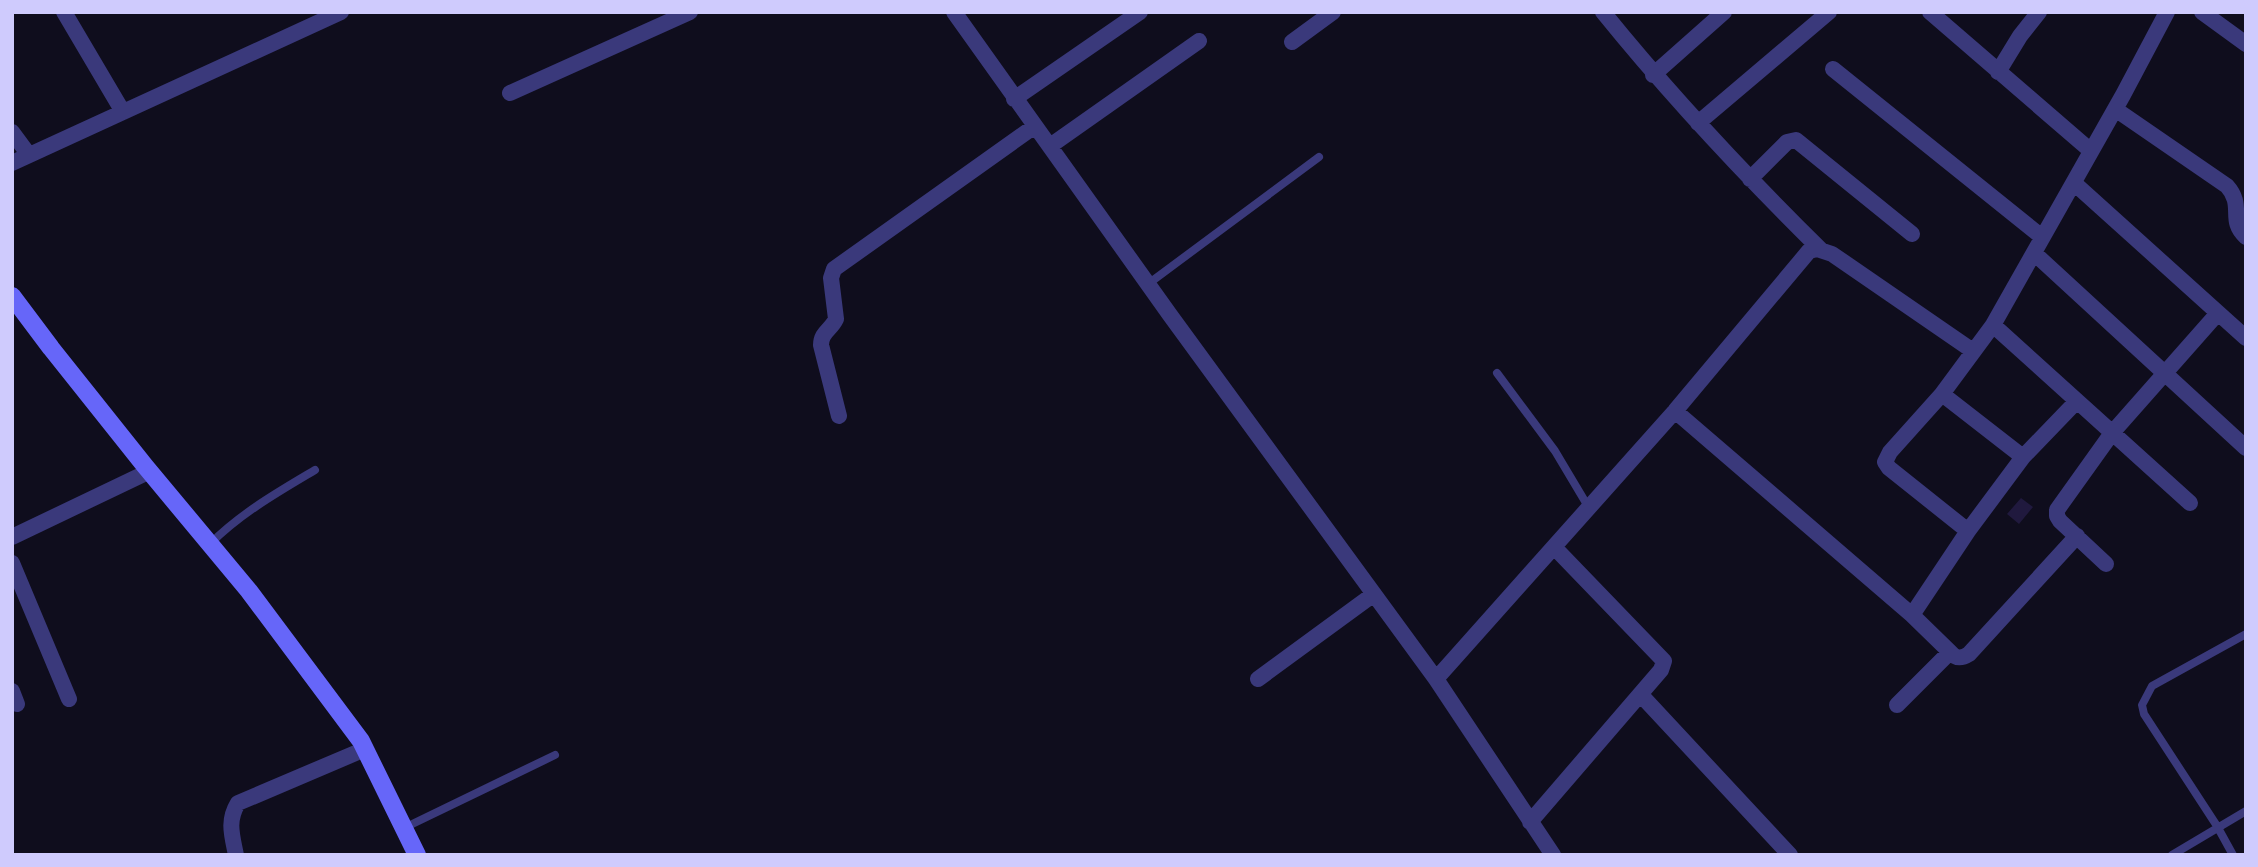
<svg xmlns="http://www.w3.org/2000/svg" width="2258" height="867" viewBox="0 0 2258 867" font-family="Poppins,sans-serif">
	<rect width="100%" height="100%" fill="#0f0d1d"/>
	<path fill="#20193e" d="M2021,498L2033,507L2019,524L2007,514Z"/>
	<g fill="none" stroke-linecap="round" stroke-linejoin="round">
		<path stroke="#3a397b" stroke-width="8" d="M1148,284L1319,157
			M1497,373L1555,451L1589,508
			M210,544C241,513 278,492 315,470
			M404,828L555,755
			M2172,855L2246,811
			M2233,855L2217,826L2144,714L2142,705L2152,686L2246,634"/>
		<path stroke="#3a397b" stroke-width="16" d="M64,12L123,112
			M954,12L1170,315L1436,679L1553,855
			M1603,12C1671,96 1744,174 1821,250
			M1930,12L2091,151
			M2202,12L2246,44
			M1292,42L1333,12
			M1833,69L2042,237
			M1998,72L2020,36L2039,12
			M1653,75L1724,12
			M510,93L690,12
			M1014,99L1140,12
			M2115,109L2227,186C2245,206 2227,220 2246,237
			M1698,123L1829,12
			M12,132L29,155
			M1050,146L1199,41
			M12,163L341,12
			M1750,179L1787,142L1796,140L1912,234
			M2074,183L2246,338
			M2034,253L2246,448
			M1993,325L2190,503
			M1675,411L1912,615L1950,652L1897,705
			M839,416L821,345C821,332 831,330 836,319L831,278L834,269L1035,126
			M2023,457L2077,401
			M1968,531L1889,468L1885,462L1890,452L1942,394L1993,325L2123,95L2167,12
			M12,537L150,471
			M12,563L69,699
			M2106,564L2060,521L2057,516V510L2112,433L2218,313
			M1912,615L1968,531L2023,457L1942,394
			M1950,652C1956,659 1961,659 1969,654L2077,536
			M1258,679L1374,594
			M1436,679L1675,411L1809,251L1817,249L1832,254L1973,351
			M12,691L17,704
			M1641,695L1790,855
			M1530,822L1661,670L1664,661L1555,548
			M236,855C232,835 227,821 238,803L365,749"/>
		<path stroke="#6666f9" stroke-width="18" d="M12,296L51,348L145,466L249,591L361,741L417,855"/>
	</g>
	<rect width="2258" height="867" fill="none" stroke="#cfcbfd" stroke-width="28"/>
</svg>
